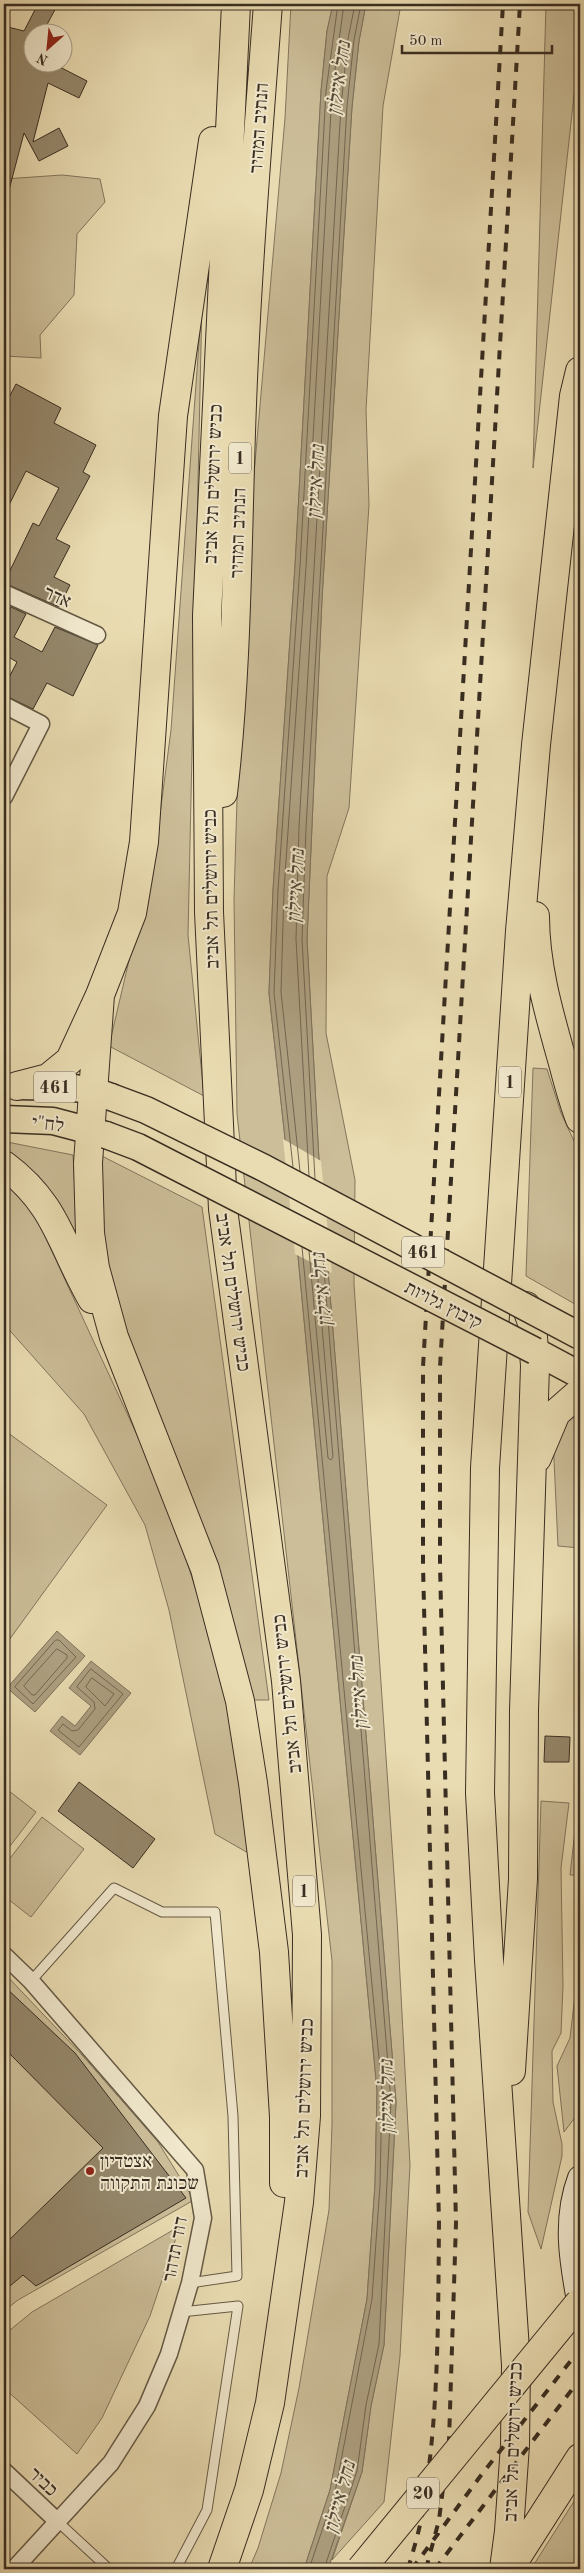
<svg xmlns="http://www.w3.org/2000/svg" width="584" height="2573" viewBox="0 0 584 2573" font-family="'Old Standard TT','Frank Ruhl Libre',serif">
	<rect width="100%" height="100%" fill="#eadcb2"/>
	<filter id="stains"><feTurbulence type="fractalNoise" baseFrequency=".004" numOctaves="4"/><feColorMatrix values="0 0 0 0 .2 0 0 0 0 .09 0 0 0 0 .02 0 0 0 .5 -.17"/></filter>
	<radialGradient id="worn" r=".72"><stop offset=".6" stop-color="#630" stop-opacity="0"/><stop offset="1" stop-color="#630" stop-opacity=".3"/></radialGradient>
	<path fill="#ccbe99" stroke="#82765d" d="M291,4H333L327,31L321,91L295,566L273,890L269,993L298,1256L377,2090L375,2185L367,2299L330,2490L304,2569H249L258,2548L281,2473L299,2388L329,2210L332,2124V1961L237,1114L234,899L243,601L285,118Z
		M366,4H401L383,106L366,410L369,505L349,808L327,876L326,1033L355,1180L354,1284L397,1919L410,2165L400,2356L384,2502L332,2560L362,2472L371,2406L384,2345L396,2102L319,1160L307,939L322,599L343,249L352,107L359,41Z
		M546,4H580V41L533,468Z
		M62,175L100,179L105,202L77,234L74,295L40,335L41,358L4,356V179Z
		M202,301L188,935L204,1096L109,1046L156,845L171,730Z
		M533,1068L547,1069L561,1113L580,1154V1307L526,1276Z
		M7,1142L73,1155L78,1235L68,1237L4,1153V1143Z
		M98,1154L202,1207L269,1700H249L122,1334L101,1240Z
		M4,1178L29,1202L169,1504L208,1629L233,1724L250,1854L215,1834L169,1610L145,1525L84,1414L4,1324Z
		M580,1416V1548L558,1546L553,1438L570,1417Z
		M4,1430L107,1505L4,1647Z
		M4,1787L36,1812L4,1854Z
		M579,1795L580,1875H570Z
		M541,1801L569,1803L561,1868L563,1986L561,2033L552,2051L553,2102L562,2144V2156L541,2249L528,2212Z
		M42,1817L84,1849L31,1917L4,1896V1866Z
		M580,1952V2111L564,2132L557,2066L570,2038Z
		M4,1973L82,2055L158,2142L194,2200L18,2300L4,2311Z
		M180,2226L150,2316L102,2418L77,2454L4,2388V2335L32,2312Z
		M580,2492V2569H531Z"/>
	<path fill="#ada081" stroke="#7e725b" d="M333,4H366L359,41L352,107L343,249L322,599L307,939L319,1160L396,2102L384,2345L371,2406L362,2472L328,2569H304L330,2490L367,2299L375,2185L377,2090L298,1256L269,993L273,890L295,566L321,91L327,31Z
		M57,1631L85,1656L35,1712L7,1688Z
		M91,1661L131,1693L80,1755L50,1731L62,1716L75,1726L91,1706L69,1688Z"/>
	<path fill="#eadcb2" d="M283,1139L321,1161L332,1273L295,1254Z"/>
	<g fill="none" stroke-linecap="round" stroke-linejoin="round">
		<path stroke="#726651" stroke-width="1" d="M293,1167L274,993L278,890L300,566L326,91L338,4
			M300,1171L281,992L284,890L306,567L332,92L344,4
			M309,1176L296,939L299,827L341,106L348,39L355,4
			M315,1179L302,939L306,828L347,106L354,40L361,4
			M302,1247L382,2090L380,2185L372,2299L335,2492L309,2569
			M309,1251L328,1458L331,1460L333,1457L316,1255
			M323,1258L391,2102L379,2344L366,2405L357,2471L324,2569
			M56,1640H59L76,1657L33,1704L15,1687Z
			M57,1649L67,1655V1658L35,1695H32L24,1686Z
			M91,1669L123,1694L79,1747L58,1730L63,1724L72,1731L78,1730L95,1709L94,1702L77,1687Z
			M92,1678L114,1694L105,1706L86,1687Z"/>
	</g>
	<path fill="#95886c" stroke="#382d21" d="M38,4H58L43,32H32V62H50L87,81L79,98L48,83L33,142L59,128L68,146L39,161L24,133L9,190L4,189V26L24,31Z
		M16,384L61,408L54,423L96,445L83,472L90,476L56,539L70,546L54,577L70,585L59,607L4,583L33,523L39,526L59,488L26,471L4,515V407Z
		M11,607L26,614L14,637L42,652L55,627L98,645L73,696L47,683L33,709L4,695V687L17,662L5,655L4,657V620Z
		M545,1736L570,1737L569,1762H544Z
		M79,1782L155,1839L133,1868L58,1811Z
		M4,1986L75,2053L186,2198L36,2286L23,2275L4,2291V2245L103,2148L4,2048Z"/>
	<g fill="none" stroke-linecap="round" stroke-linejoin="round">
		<defs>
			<path id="service" d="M31,1981L114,1888L162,1912H215L233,2116L237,2276L190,2283
				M57,2521L109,2569
				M176,2569L207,2510L238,2306L181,2312"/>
			<path id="minor" d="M4,593L97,635
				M4,705L41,724L4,797
				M4,1955L31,1981L195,2170L203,2218L190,2283L169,2354L147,2406L111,2463L14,2569
				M4,2471L57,2521"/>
			<path id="secondary" d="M580,2178C564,2220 572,2264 580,2306"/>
			<path id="primary" d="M22,1086C53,1087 82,1085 111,1097
				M4,1119L53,1121L106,1135
				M535,1351L580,1375"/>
			<path id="motorway" d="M223,793C238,665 237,534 242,404C247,271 258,137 268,4
				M535,916C535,964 548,1010 561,1056C567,1077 572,1099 580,1119
				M100,995L88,1163L90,1233L95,1268L114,1337L205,1569L240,1701L253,1783L274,1952L284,2117V2183
				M17,1086L48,1078L70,1060L100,995L132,913L144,842L173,416L213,141
				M4,1165C57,1204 61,1245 92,1299
				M537,1458L556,1413L580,1392
				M511,2071L523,1879L524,1710L535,1366L532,1323L526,1306
				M222,2569L249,2490L270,2403L299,2202L306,2116L307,1935L286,1681L223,1209L209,912L207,616L236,4
				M504,2569L509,2531L515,2445L516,2365L489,1960L480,1793L485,1468L520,931L536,745L574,396L580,371
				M509,2569L580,2458"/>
		</defs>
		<use href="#service" stroke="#645945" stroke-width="11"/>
		<use href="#minor" stroke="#645945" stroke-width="19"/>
		<use href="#secondary" stroke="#382d21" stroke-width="26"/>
		<use href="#primary" stroke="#382d21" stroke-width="29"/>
		<use href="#motorway" stroke="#382d21" stroke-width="30"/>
		<use href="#service" stroke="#f1e8cd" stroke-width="9"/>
		<use href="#minor" stroke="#f1e8cd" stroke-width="16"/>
		<use href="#secondary" stroke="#f1e8cd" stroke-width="24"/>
		<use href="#primary" stroke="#eadcb2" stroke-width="26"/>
		<use href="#motorway" stroke="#eadcb2" stroke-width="28"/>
		<path stroke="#382d21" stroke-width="4" stroke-dasharray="9 9" stroke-linecap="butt" d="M408,2569C413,2551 419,2533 422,2514C439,2418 438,2320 439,2223L423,1565V1367L503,4
			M412,2569L482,2474L580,2349
			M426,2569L439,2520L449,2441L456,2223L440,1565V1367L520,4
			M435,2569L580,2379"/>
		<defs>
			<path id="primary-bridge" d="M111,1097L146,1110L264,1168L580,1336
				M106,1135L138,1147L535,1351"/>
			<path id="motorway-bridge" d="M361,2569L580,2302"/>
		</defs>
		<use href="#primary-bridge" stroke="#382d21" stroke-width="29" stroke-linecap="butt"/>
		<use href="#motorway-bridge" stroke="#382d21" stroke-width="30" stroke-linecap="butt"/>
		<use href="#primary-bridge" stroke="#eadcb2" stroke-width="26"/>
		<use href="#motorway-bridge" stroke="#eadcb2" stroke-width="28"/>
	</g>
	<circle fill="#8f2418" stroke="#f1e8cd" stroke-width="2" cx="90" cy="2171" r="5"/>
	<g text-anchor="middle" stroke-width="4" stroke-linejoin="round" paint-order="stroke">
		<g fill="#f1e8cd" stroke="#706555" stroke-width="1">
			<rect x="229" y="442.5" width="22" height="31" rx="4"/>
			<rect x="499" y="1066.5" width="22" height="31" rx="4"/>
			<rect x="34" y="1071.5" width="42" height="31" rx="4"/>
			<rect x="402" y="1236.5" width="42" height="31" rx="4"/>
			<rect x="293" y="1875.5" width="22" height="31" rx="4"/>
			<rect x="407" y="2477.5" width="32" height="31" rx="4"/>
		</g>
		<g font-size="18" font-weight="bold" fill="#382d21">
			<text x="240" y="464">1</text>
			<text x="510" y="1088">1</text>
			<text x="55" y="1093">461</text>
			<text x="423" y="1258">461</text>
			<text x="304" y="1897">1</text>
			<text x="423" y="2499">20</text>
		</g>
		<g font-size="19" fill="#382d21" stroke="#f1e8cd">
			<text transform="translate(258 128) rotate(-86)" y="7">הנתיב המהיר</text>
			<text transform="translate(212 484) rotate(-88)" y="7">כביש ירושלים תל אביב</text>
			<text transform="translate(237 533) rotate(-88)" y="7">הנתיב המהיר</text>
			<text transform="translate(58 596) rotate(24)" y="7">אדר</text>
			<text transform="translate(210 889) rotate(-91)" y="7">כביש ירושלים תל אביב</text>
			<text transform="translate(48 1123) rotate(6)" y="7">לח"י</text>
			<text transform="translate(234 1292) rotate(82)" y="7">כביש ירושלים תל אביב</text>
			<text transform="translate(444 1304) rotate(27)" y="7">קיבוץ גלויות</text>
			<text transform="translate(286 1694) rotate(-96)" y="7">כביש ירושלים תל אביב</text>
			<text transform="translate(303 2098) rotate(-88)" y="7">כביש ירושלים תל אביב</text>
			<text transform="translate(174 2249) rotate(-79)" y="7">דוד תדהר</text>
			<text transform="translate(512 2442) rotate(-88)" y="7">כביש ירושלים תל אביב</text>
			<text transform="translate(44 2481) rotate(43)" y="7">כביר</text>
		</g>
		<g font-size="19" fill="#382d21" stroke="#f1e8cd" text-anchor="start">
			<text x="100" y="2167">אצטדיון<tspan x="100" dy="22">שכונת התקווה</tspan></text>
		</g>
		<g font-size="20" font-style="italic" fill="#554a39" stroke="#f1e8cd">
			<text transform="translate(338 78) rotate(-82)" y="7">נחל איילון</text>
			<text transform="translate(315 482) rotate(-87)" y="7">נחל איילון</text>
			<text transform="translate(295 886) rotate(-87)" y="7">נחל איילון</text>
			<text transform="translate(321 1290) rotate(-96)" y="7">נחל איילון</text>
			<text transform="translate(358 1693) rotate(-94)" y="7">נחל איילון</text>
			<text transform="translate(386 2097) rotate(-91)" y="7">נחל איילון</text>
			<text transform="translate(339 2497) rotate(-75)" y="7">נחל איילון</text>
		</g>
	</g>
	<rect width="584" height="2573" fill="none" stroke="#eadcb2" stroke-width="20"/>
	<rect x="5" y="5" width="574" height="2563" fill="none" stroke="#382d21" stroke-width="2.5"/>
	<rect x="10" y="10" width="564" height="2553" fill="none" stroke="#382d21"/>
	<g transform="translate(48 48) rotate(207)"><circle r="24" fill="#f1e8cd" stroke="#a79d88"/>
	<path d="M0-4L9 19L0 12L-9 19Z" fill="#8f2418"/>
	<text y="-8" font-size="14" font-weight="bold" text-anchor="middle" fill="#382d21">N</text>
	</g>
	<path d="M402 45v8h150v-8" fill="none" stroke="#382d21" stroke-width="2.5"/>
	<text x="409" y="45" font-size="15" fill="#382d21" stroke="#f1e8cd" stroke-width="4" paint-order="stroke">50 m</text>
	<rect width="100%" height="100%" filter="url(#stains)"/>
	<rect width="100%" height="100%" fill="url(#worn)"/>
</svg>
